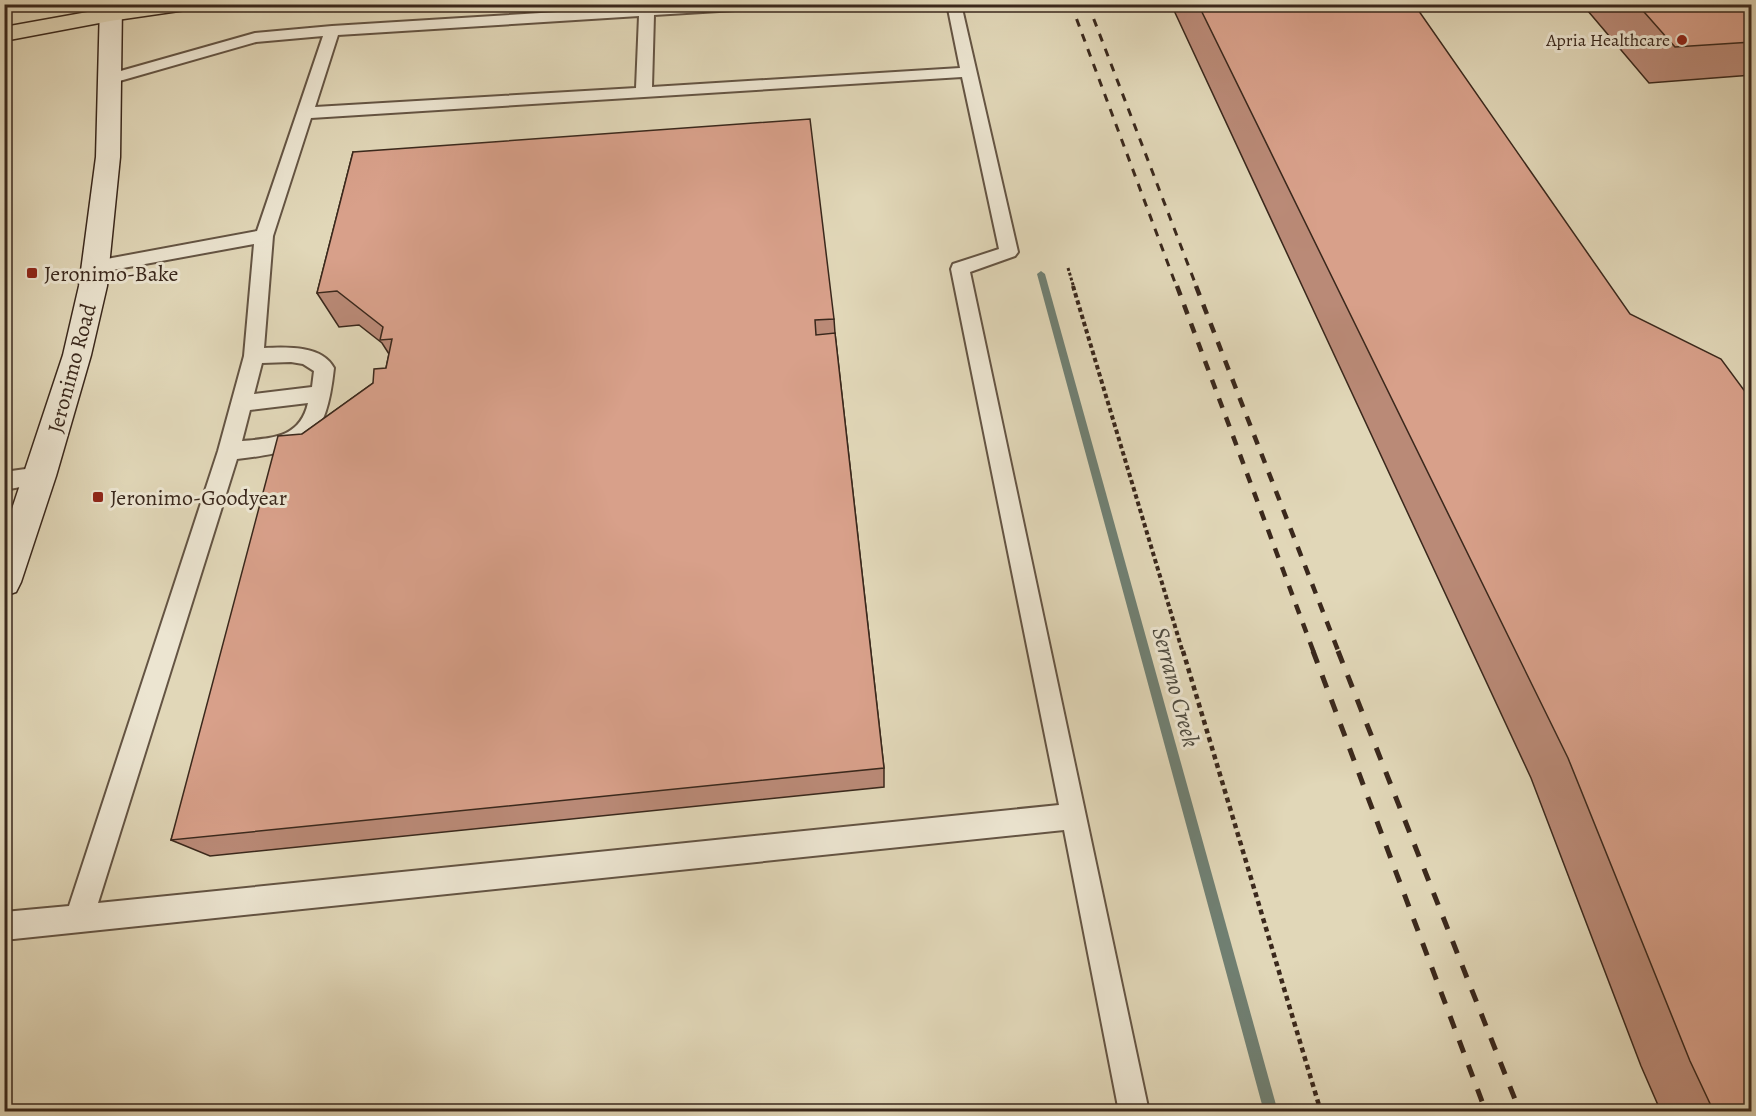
<svg xmlns="http://www.w3.org/2000/svg" width="1756" height="1116" viewBox="0 0 1756 1116" font-family="Alegreya,serif">
	<rect width="100%" height="100%" fill="#e1d7b8"/>
	<filter id="stains"><feTurbulence type="fractalNoise" baseFrequency=".00333" numOctaves="4"/><feColorMatrix values="0 0 0 0 .2 0 0 0 0 .09 0 0 0 0 .02 0 0 0 .5 -.17"/></filter>
	<radialGradient id="worn" r=".72"><stop offset=".6" stop-color="#630" stop-opacity="0"/><stop offset="1" stop-color="#630" stop-opacity=".3"/></radialGradient>
	<g fill="none" stroke-linecap="round" stroke-linejoin="round">
		<path fill="#708073" fill-rule="evenodd" d="M1041,271L1045,274L1278,1112H1264L1037,274Z"/>
		<defs>
			<path id="service" d="M688,4H775L768,8L654,15L652,87L960,68L947,4H961L1018,252L1015,256L970,272L1149,1112H1119L1064,830L4,940V912L69,906L218,451L244,356L254,244L96,273L89,272L87,267L89,262L96,261L257,231L323,36L256,42L109,84L103,82L101,79L103,76L255,33L332,26ZM639,16L636,88L315,107L338,35ZM962,77L999,249L953,264L951,269L1059,805L98,903L237,459C309,451 326,441 334,368C322,345 287,347 264,348L273,236L311,118ZM291,362L303,364L314,371L312,387L254,394L262,363ZM308,403C300,438 273,438 242,441L250,410Z
				M40,467L48,470L51,476L48,482L4,490V472Z"/>
			<path id="secondary" d="M100,4H122L120,157L107,286L91,355L56,476L21,582L16,592L4,596V533L63,355L79,286L96,157Z"/>
			<path id="primary" d="M4,4H17L15,9L4,11Z
				M132,4H196L194,9L186,10L110,21L4,41V27Z"/>
		</defs>
		<use href="#service" stroke="#645443" stroke-width="4"/>
		<use href="#secondary" stroke="#3a281c" stroke-width="3"/>
		<use href="#primary" stroke="#3a281c" stroke-width="3"/>
		<path stroke="#3a281c" stroke-width="3" stroke-dasharray="3 2" stroke-linecap="butt" d="M1068,268L1074,288"/>
		<path stroke="#3a281c" stroke-width="4" stroke-dasharray="4.5 3" stroke-linecap="butt" d="M1073,286L1183,653"/>
		<path stroke="#3a281c" stroke-width="4.5" stroke-dasharray="5 4" stroke-linecap="butt" d="M1183,651L1321,1112"/>
		<use href="#service" fill="#ece5d1" fill-rule="evenodd"/>
		<use href="#secondary" fill="#ece5d1" fill-rule="evenodd"/>
		<use href="#primary" fill="#e1d7b8" fill-rule="evenodd"/>
		<path stroke="#3a281c" stroke-width="3" stroke-dasharray="8 8" stroke-linecap="butt" d="M1071,4L1177,288
			M1088,4L1197,288"/>
		<path stroke="#3a281c" stroke-width="4.5" stroke-dasharray="10 10" stroke-linecap="butt" d="M1177,286L1314,653
			M1196,286L1339,653"/>
		<path stroke="#3a281c" stroke-width="5" stroke-dasharray="13 13" stroke-linecap="butt" d="M1313,651L1486,1112
			M1338,651L1520,1112"/>
	</g>
	<path fill="#ba8a77" stroke="#3a281c" stroke-width="1.5" d="M1171,4H1414L1752,1112H1661L1641,1066L1531,778Z
		M1582,4H1752V75L1649,83Z
		M353,152L834,319L835,333L884,768V787L210,856L171,840L302,434L373,383L386,368L389,354L382,343L359,325L339,327L317,293Z"/>
	<path fill="#d8a08a" stroke="#3a281c" stroke-width="1.5" d="M1198,4H1414L1630,314L1721,359L1752,401V1112H1714L1690,1061L1568,758Z
		M1637,4H1752V42L1675,47Z
		M810,119L834,319L815,320L816,335L835,333L884,768L171,840L278,436L302,434L373,383L374,369L386,368L392,339L380,340L383,327L337,291L317,293L353,152Z"/>
	<g fill="#8f2418" stroke="#ece5d1" stroke-width="2">
		<circle cx="1682" cy="40" r="6"/>
		<rect x="26" y="267" width="12" height="12" rx="3"/>
		<rect x="92" y="491" width="12" height="12" rx="3"/>
	</g>
	<g text-anchor="middle" stroke-width="6" stroke-linejoin="round" paint-order="stroke">
		<g font-size="18" fill="#3a281c" stroke="#ece5d1" text-anchor="end">
			<text x="1670" y="46">Apria Healthcare</text>
		</g>
		<g font-size="22" fill="#3a281c" stroke="#ece5d1" text-anchor="start">
			<text x="44" y="281">Jeronimo-Bake</text>
			<text x="110" y="505">Jeronimo-Goodyear</text>
		</g>
		<g font-size="22" fill="#3a281c" stroke="#ece5d1">
			<text transform="translate(71 368) rotate(-75)" y="8">Jeronimo Road</text>
		</g>
		<g font-size="24" font-style="italic" fill="#504c40" stroke="#ece5d1">
			<text transform="translate(1176 687) rotate(75)" y="8">Serrano Creek</text>
		</g>
	</g>
	<rect width="1756" height="1116" fill="none" stroke="#e1d7b8" stroke-width="24"/>
	<rect x="6" y="6" width="1744" height="1104" fill="none" stroke="#3a281c" stroke-width="3"/>
	<rect x="12" y="12" width="1732" height="1092" fill="none" stroke="#3a281c" stroke-width="1.5"/>
	<rect width="100%" height="100%" filter="url(#stains)"/>
	<rect width="100%" height="100%" fill="url(#worn)"/>
</svg>
